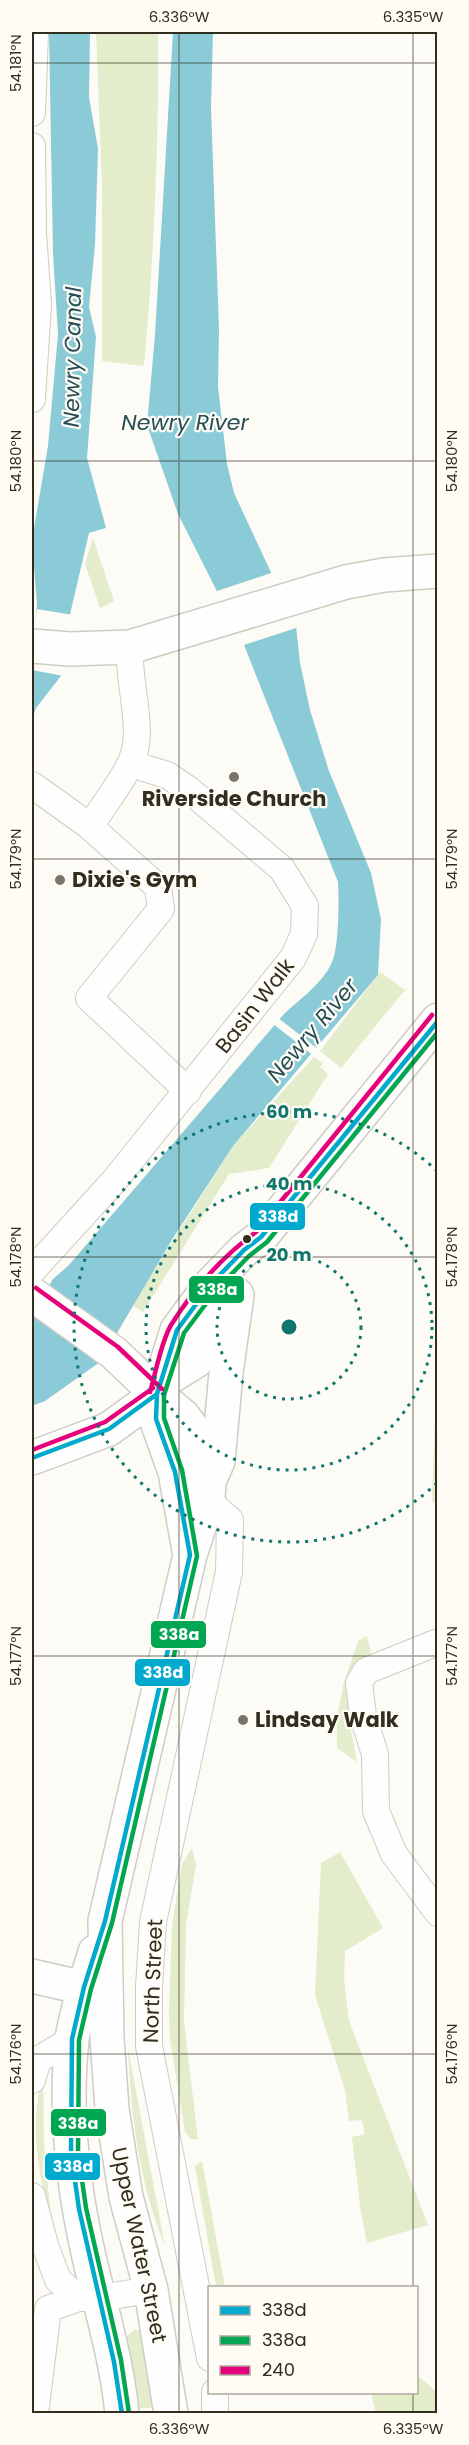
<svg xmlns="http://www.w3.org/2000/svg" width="469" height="2445" viewBox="0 0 469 2445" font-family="Poppins,sans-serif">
	<rect width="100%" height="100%" fill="#fcfbf6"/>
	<path fill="#e3edcb" d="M96,32H158C159,143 154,255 144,366L102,361V185Z
		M93,538L114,601L100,608L85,564Z
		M380,972L405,990L341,1068L320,1051Z
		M314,1057L323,1063L320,1067L328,1074L269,1168L229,1174L143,1312L132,1305L233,1146Z
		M436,1388H438L437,1502H432Z
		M367,1636L371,1654L356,1664V1728L351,1730L357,1762L337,1748V1716L344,1682L358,1641Z
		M192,1848L196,1865L186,1925L184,2022L198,2139H191L185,2132L170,2039L169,2012L172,1925L182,1864Z
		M340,1852L383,1928L345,1951L344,1978L349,2021L428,2225L367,2243L360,2206L352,2137L365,2134L362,2120L349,2121L345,2090L315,1995L321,1863Z
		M128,2048L165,2246C139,2182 131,2117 128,2048Z
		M43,2075L44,2145L52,2227C39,2176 28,2127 43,2075Z
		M202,2161L225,2287H216L195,2166Z
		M134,2330H140L148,2336L158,2408H136L127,2344V2336Z
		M417,2375L437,2392V2413H376L371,2393L416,2392Z"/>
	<path fill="#8bcbd7" d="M49,32H90L89,97L98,149L95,245L89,307L96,337L87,458L106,528L89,533L71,610L61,676L36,708L32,720V650L37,605L32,540L48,446L58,334L53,254Z
		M173,32H213L211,108L219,329L218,387L227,464L234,493L296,626L300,663L310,710L329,771L371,873L381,919L378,975L233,1146L173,1238L100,1362L45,1401L32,1406V1313L53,1279L69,1265L284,1014C300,999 323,983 332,962C339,947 339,900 338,882L244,645L178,514L147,425L155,335Z"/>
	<path fill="#fcfbf6" d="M274,572L299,627L241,646L214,592Z
		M37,609L73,615L64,676L32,670V639Z
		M277,1017L319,1050L314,1056L272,1023Z"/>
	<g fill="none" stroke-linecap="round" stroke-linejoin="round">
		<defs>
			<path id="street" d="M32,113L35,32
				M32,146L33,233L38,304L32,399
				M32,785L88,825L158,887L161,909L89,998L188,1091
				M88,825L96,818C107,800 122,782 131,762C146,731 127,681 130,647
				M32,1271L114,1181L293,958L304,934L305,906L282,869L188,789L167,775L144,768L132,761
				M193,1501L208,1500L230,1520L229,1572L153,1922L149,1987V2046L210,2358
				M438,1642L366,1671L359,1683L363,1716L375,1754L376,1811L394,1854L438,1913
				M32,2080L38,2060L72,2039
				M32,2196L45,2245L58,2280L78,2298
				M48,2309L78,2298H99L151,2290
				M215,2392V2414
				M35,2414L48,2309"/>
			<path id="secondary" d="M32,1976L106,1993"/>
			<path id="primary" d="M32,646L70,649L130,647L346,582L384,575L438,571
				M32,1294L114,1353L157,1394L109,1429L32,1458"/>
			<path id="highway" d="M162,1382L196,1361L231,1304
				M157,1394L183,1416L197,1435L209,1480L208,1500L190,1555L105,1921L107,2038L112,2109L126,2197L151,2290L171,2414
				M211,1477L218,1461L226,1373L237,1295
				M189,1550L175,1472L156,1419L157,1394L177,1330L211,1284L244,1250L261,1237L438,1020
				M95,1952C87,1980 76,2010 72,2040C64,2112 73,2187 89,2257C101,2309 117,2360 122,2414"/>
		</defs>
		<use href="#street" stroke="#cfccc3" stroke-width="28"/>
		<use href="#secondary" stroke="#cfccc3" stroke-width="36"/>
		<use href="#primary" stroke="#cfccc3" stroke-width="36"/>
		<use href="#highway" stroke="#cfccc3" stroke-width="36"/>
		<use href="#street" stroke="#fffefe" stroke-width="26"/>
		<use href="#secondary" stroke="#fffefe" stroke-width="33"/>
		<use href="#primary" stroke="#fffefe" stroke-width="33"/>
		<use href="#highway" stroke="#fffefe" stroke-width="33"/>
		<defs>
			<path id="bus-1" d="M32,1458L109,1429L157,1394
				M122,2414L114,2362L79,2209L71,2153L72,2039L84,1987L105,1921L190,1555L175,1472L156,1419L157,1394L177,1330L211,1284L244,1250L261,1237L438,1021"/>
			<path id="bus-2" d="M129,2413L121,2360L86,2208L78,2152L79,2040L91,1989L112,1923L197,1556L182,1470L164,1418V1395L184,1333L217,1289L249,1256L267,1242L438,1032"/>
			<path id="bus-3" d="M36,1288L118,1347L162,1389
				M150,1392C156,1372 161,1342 171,1325C193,1290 223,1256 256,1232L432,1015
				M32,1450L105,1422L153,1388"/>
		</defs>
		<use href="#bus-1" stroke="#fefcf4" stroke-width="9"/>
		<use href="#bus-2" stroke="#fefcf4" stroke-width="9"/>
		<use href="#bus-3" stroke="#fefcf4" stroke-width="9"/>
		<use href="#bus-1" stroke="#00a9ce" stroke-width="4.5"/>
		<use href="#bus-2" stroke="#00a651" stroke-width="4.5"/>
		<use href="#bus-3" stroke="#e5007d" stroke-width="4.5"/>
	</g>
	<path fill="none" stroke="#312d1f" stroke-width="1.5" stroke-opacity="0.45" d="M179,32V2414M413,32V2288M32,63H438M32,461H438M32,859H438M32,1257H438M32,1656H438M32,2054H438M413,2392V2414"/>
	<g fill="none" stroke="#0f766e" stroke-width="3" stroke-dasharray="3 6">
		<circle cx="289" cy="1327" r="72"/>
		<circle cx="289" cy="1327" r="143"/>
		<path d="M437 1483A215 215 0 1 1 437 1171"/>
	</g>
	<g fill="#78756a" stroke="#fefcf4" stroke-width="2">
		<circle cx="234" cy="777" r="6"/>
		<circle cx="60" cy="880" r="6"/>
		<circle cx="243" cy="1720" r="6"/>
	</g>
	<circle fill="#312d1f" stroke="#fefcf4" stroke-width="2" cx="247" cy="1239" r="5"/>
	<g text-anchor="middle" stroke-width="4.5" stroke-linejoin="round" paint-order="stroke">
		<g font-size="21" font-weight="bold" fill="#312d1f" stroke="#fefcf4" text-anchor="start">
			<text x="234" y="806" text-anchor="middle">Riverside Church</text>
			<text x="72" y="887">Dixie's Gym</text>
			<text x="255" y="1727">Lindsay Walk</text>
		</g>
		<g font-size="21" fill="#312d1f" stroke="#fefcf4">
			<text transform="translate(255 1006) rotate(-52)" y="7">Basin Walk</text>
			<text transform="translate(153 1981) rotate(-88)" y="7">North Street</text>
			<text transform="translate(139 2245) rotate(78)" y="7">Upper Water Street</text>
		</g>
		<g font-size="22" font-style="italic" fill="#254e57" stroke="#fefcf4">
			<text transform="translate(72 357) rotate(-89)" y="8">Newry Canal</text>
			<text x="185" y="430">Newry River</text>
			<text transform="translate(312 1030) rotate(-50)" y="8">Newry River</text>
		</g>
	</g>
	<circle cx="289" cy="1327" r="9" fill="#0f766e" stroke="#fefcf4" stroke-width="3"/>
	<g font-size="18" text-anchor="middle" font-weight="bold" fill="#0f766e" stroke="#fefcf4" stroke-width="4.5" stroke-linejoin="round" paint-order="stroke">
		<text x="289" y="1118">60 m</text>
		<text x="289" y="1190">40 m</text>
		<text x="289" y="1261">20 m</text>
	</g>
	<g stroke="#fefcf4" stroke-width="2">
		<rect x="249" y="1202" width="57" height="29" rx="6" fill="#00a9ce"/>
		<rect x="188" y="1275" width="57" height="29" rx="6" fill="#00a651"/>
		<rect x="150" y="1620" width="57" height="29" rx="6" fill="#00a651"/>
		<rect x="134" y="1658" width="57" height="29" rx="6" fill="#00a9ce"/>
		<rect x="50" y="2108" width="57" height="29" rx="6" fill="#00a651"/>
		<rect x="44" y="2152" width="57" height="29" rx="6" fill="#00a9ce"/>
	</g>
	<g font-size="16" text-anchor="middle" font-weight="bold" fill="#fff">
		<text x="278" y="1222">338d</text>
		<text x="217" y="1295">338a</text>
		<text x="179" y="1640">338a</text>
		<text x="163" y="1678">338d</text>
		<text x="78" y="2129">338a</text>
		<text x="73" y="2172">338d</text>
	</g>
	<rect width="469" height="2445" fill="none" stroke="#fefcf4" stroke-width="66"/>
	<rect x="208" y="2286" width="210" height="108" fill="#fefcf4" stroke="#aca99f" stroke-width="1.5"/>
	<rect x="220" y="2306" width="30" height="9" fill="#00a9ce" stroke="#aca99f" stroke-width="1.5"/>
	<text x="262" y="2316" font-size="18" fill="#312d1f">338d</text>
	<rect x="220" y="2336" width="30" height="9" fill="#00a651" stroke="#aca99f" stroke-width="1.5"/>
	<text x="262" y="2346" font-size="18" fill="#312d1f">338a</text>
	<rect x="220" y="2366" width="30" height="9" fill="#e5007d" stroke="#aca99f" stroke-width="1.5"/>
	<text x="262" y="2376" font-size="18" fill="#312d1f">240</text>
	<rect x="33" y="33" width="403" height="2379" fill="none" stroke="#312d1f" stroke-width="2"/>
	<g font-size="15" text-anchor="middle" fill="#312d1f">
		<text x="179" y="22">6.336°W</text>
		<text x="413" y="22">6.335°W</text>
		<text transform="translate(16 63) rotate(-90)" y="5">54.181°N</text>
		<text transform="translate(16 461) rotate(-90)" y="5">54.180°N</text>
		<text transform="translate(452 461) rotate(-90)" y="5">54.180°N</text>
		<text transform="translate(16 859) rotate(-90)" y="5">54.179°N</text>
		<text transform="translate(452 859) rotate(-90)" y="5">54.179°N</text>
		<text transform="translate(16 1257) rotate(-90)" y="5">54.178°N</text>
		<text transform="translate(452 1257) rotate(-90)" y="5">54.178°N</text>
		<text transform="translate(16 1656) rotate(-90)" y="5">54.177°N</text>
		<text transform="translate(452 1656) rotate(-90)" y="5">54.177°N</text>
		<text transform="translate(16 2054) rotate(-90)" y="5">54.176°N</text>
		<text transform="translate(452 2054) rotate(-90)" y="5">54.176°N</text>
		<text x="179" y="2434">6.336°W</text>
		<text x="413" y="2434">6.335°W</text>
	</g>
</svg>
